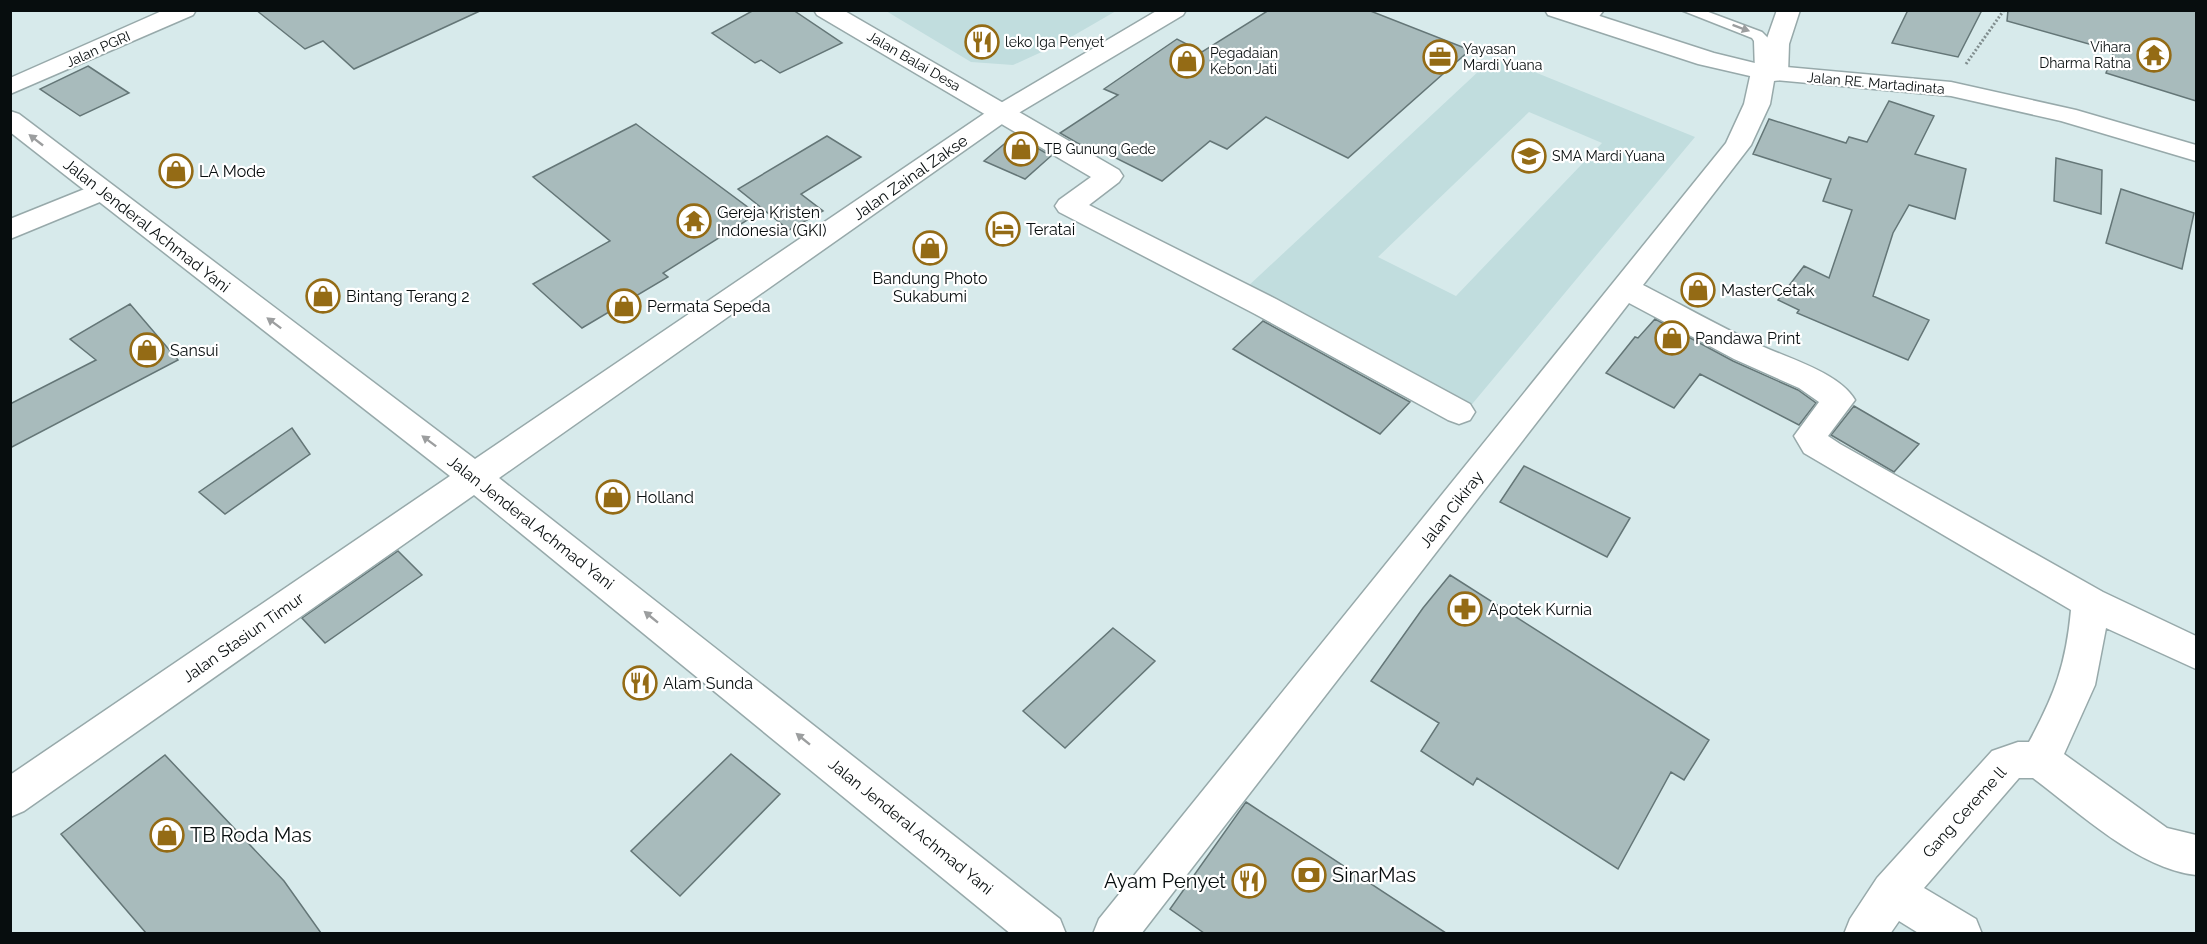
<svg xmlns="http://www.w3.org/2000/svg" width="2207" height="944" viewBox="0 0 2207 944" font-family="Raleway,sans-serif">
	<rect width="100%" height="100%" fill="#d7eaeb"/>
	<path fill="#c1ddde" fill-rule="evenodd" d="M886,11H1116L1059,44L1013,65L971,62Z
		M1495,56L1695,137L1468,409L1245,289ZM1529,112L1602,143L1456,296L1378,257Z"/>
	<path fill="#a8bbbc" stroke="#647677" stroke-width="1.5" d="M256,10H482L354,69L323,41L305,49Z
		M754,10H793L842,43L780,73L761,60L755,63L712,33Z
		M1269,10H1368L1470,50L1348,158L1266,117L1227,149L1210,141L1162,181L1104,152L1098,155L1060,133L1118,95L1104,89L1177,39L1202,52Z
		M1908,10H1982L1958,57L1892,43Z
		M2008,10H2196V101L2106,73L2114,51L2007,21Z
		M88,66L129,93L80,116L40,89Z
		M1889,101L1934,116L1915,154L1966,169L1955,219L1909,205L1893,233L1873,296L1929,320L1908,360L1797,313L1799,310L1778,300L1804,266L1829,278L1852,210L1823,201L1831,179L1753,154L1769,119L1846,143L1849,137L1867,142Z
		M636,124L757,214L663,273L668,277L582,328L533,284L610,241L533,177Z
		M1015,135L1051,156L1025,179L984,161Z
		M827,136L861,157L801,194L823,211L789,230L738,189Z
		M2056,158L2102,170L2101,214L2054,201Z
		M2121,189L2194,213L2182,269L2106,243Z
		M130,304L178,360L10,448V404L96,360L70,339Z
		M1655,319L1733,361L1798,390L1816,403L1799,425L1700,374L1674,408L1606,373L1635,337L1638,338Z
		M1263,321L1410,402L1380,434L1233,349Z
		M1854,406L1919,444L1894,472L1831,435Z
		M292,428L310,454L225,514L199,492Z
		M1524,466L1630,518L1607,557L1500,502Z
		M398,551L422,575L325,643L302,618Z
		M1450,575L1709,740L1684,780L1671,772L1618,869L1477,778L1473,785L1421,751L1439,723L1371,681L1423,608Z
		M1113,628L1155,661L1065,748L1023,711Z
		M731,754L780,794L680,896L631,851Z
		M165,755L284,881L321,933H146L61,834Z
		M1246,802L1446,933H1204L1170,909Z"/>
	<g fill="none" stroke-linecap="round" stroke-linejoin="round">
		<defs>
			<path id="lane" d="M1589,10H1604L1593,24L1588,25L1581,21Z
				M1681,10H1703L1762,32L1770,40L1771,72L1769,75L1763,77L1755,72L1754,41L1752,38Z"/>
			<path id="street" d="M164,10H196L193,15L10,94V78Z
				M814,10H843L1119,170L1123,176L1119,182L1089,205L1276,299L1470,404L1475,412L1470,420L1459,424L1448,420L1255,314L1059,212L1055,206L1059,200L1091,177L817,15Z
				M1777,10H1800L1789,44L1788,74L1785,79L1774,81L1770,104L1751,145L1643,285C1680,304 1717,325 1755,343C1784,357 1839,372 1855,400L1828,436L1840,444L2103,592L2196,636V669L2106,628L2095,685L2064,754L2167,828L2196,835V875C2139,869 2080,813 2033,778H2019L1924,888L1976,919L1982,934H1920L1899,921L1890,934H1844L1850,919L1877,878L1992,751L2018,742H2029C2055,694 2066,664 2071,610L1804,453L1794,436L1819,402L1799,388L1734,359L1629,303L1141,934H1093L1099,919L1726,143L1744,104L1751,72L1754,67L1764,65L1765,44Z
				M102,182L112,185L115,191L112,197L10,239V219Z"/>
			<path id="secondary" d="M1158,10H1186L1183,15L1012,117L499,478L1060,919L1066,934H1011L474,495L24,811L10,817V775L450,476L10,132V111L19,114L475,459L994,107Z
				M1545,10H1581L1714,53L1763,65L1951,82L2076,110L2196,145V161L2061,121L1951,96L1763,79L1698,64L1548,15Z"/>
		</defs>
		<use href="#lane" stroke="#97a9aa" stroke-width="3"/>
		<use href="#street" stroke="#97a9aa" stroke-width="3"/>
		<use href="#secondary" stroke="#97a9aa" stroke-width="3"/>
		<path stroke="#808d8e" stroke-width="3" stroke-dasharray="2 2" stroke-linecap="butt" d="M1966,64L2004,10"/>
		<use href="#lane" fill="#fff" fill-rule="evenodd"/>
		<use href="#street" fill="#fff" fill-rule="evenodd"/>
		<use href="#secondary" fill="#fff" fill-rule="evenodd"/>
	</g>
	<defs><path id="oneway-solid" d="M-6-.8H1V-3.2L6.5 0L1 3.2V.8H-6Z" transform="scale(1.5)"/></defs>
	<g fill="#9c9e9f">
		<use href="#oneway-solid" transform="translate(1741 28) rotate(20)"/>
		<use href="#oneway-solid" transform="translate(36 140) rotate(-142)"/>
		<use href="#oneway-solid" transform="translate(274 323) rotate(-143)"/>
		<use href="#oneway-solid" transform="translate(429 441) rotate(-143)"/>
		<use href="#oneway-solid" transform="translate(651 617) rotate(-141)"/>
		<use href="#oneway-solid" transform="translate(803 739) rotate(-141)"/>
	</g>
	<defs>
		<symbol id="restaurant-ring" viewBox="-11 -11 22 22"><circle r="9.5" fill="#fff" stroke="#946b15" stroke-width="1.5"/><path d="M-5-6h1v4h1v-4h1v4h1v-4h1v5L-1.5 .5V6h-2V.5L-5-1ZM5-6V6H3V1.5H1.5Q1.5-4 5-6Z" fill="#946b15"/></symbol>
		<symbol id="temple-ring" viewBox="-11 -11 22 22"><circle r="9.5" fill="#fff" stroke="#946b15" stroke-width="1.5"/><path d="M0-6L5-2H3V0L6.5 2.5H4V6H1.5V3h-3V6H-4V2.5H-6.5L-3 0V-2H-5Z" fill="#946b15"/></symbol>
		<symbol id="office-ring" viewBox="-11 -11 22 22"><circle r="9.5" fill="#fff" stroke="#946b15" stroke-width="1.5"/><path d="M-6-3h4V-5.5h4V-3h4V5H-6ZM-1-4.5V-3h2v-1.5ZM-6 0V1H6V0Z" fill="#946b15"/></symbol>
		<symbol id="shop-ring" viewBox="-11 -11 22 22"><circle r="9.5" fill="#fff" stroke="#946b15" stroke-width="1.5"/><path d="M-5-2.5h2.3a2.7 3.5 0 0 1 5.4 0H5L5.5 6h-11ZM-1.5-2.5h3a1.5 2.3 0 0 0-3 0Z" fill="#946b15"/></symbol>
		<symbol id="school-ring" viewBox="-11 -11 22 22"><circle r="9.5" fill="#fff" stroke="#946b15" stroke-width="1.5"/><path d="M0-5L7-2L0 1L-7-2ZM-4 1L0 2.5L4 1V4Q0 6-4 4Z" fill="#946b15"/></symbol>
		<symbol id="hotel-ring" viewBox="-11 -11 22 22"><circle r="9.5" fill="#fff" stroke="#946b15" stroke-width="1.5"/><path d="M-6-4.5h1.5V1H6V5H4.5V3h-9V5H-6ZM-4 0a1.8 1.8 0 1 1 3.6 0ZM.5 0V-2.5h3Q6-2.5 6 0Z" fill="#946b15"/></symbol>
		<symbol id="pharmacy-ring" viewBox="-11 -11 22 22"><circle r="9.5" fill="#fff" stroke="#946b15" stroke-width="1.5"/><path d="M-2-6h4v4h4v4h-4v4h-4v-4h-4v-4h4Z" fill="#946b15"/></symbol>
		<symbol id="bank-ring" viewBox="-11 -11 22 22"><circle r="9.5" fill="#fff" stroke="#946b15" stroke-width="1.5"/><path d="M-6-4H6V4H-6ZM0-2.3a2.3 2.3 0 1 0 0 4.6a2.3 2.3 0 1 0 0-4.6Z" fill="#946b15"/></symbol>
	</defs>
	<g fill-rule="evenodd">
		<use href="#restaurant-ring" x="963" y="23" width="38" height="38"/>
		<use href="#temple-ring" x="2135" y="36" width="38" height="38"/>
		<use href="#office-ring" x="1421" y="38" width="38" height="38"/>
		<use href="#shop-ring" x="1168" y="42" width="38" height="38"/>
		<use href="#shop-ring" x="1002" y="130" width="38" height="38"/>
		<use href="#school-ring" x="1510" y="137" width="38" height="38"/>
		<use href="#shop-ring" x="157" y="152" width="38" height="38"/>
		<use href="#temple-ring" x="675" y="202" width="38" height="38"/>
		<use href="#hotel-ring" x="984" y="210" width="38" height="38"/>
		<use href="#shop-ring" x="911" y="229" width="38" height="38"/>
		<use href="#shop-ring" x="1679" y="271" width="38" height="38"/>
		<use href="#shop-ring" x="304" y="277" width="38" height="38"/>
		<use href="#shop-ring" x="605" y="287" width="38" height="38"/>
		<use href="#shop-ring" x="1653" y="319" width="38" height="38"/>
		<use href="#shop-ring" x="128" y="331" width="38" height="38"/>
		<use href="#shop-ring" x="594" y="478" width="38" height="38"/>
		<use href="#pharmacy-ring" x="1446" y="590" width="38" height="38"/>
		<use href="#restaurant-ring" x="621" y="664" width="38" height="38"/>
		<use href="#shop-ring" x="148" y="816" width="38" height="38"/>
		<use href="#bank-ring" x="1290" y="856" width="38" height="38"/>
		<use href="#restaurant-ring" x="1230" y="862" width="38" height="38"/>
	</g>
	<g text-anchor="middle" stroke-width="4.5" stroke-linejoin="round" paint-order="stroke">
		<g font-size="14" fill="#070d0e" stroke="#fff" text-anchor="start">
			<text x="1005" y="47">leko Iga Penyet</text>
			<text x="2131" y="52" text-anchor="end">Vihara<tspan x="2131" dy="16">Dharma Ratna</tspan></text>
			<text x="1463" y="54">Yayasan<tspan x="1463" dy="16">Mardi Yuana</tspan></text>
			<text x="1210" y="58">Pegadaian<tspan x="1210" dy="16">Kebon Jati</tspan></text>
			<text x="1044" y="154">TB Gunung Gede</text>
			<text x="1552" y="161">SMA Mardi Yuana</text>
		</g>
		<g font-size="14" fill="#070d0e" stroke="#fff">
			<text transform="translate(98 49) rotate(-24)" y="5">Jalan PGRI</text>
			<text transform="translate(914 61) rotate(30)" y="5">Jalan Balai Desa</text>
			<text transform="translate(1876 83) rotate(5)" y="5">Jalan RE. Martadinata</text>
		</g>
		<g font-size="16" fill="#070d0e" stroke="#fff" text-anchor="start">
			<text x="199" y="177">LA Mode</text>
			<text x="717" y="218">Gereja Kristen<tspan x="717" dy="18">Indonesia (GKI)</tspan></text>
			<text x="1026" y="235">Teratai</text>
			<text x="930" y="284" text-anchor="middle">Bandung Photo<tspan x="930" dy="18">Sukabumi</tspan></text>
			<text x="1721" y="296">MasterCetak</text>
			<text x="346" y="302">Bintang Terang 2</text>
			<text x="647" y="312">Permata Sepeda</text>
			<text x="1695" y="344">Pandawa Print</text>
			<text x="170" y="356">Sansui</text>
			<text x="636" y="503">Holland</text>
			<text x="1488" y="615">Apotek Kurnia</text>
			<text x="663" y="689">Alam Sunda</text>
		</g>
		<g font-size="16" fill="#070d0e" stroke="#fff">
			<text transform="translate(910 177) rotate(-35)" y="6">Jalan Zainal Zakse</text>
			<text transform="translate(147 225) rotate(38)" y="6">Jalan Jenderal Achmad Yani</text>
			<text transform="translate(1451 509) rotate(-52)" y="6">Jalan Cikiray</text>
			<text transform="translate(531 522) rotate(38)" y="6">Jalan Jenderal Achmad Yani</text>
			<text transform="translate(243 637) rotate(-35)" y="6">Jalan Stasiun Timur</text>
			<text transform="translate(1964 812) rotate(-48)" y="6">Gang Cereme ll</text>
			<text transform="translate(911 826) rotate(39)" y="6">Jalan Jenderal Achmad Yani</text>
		</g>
		<g font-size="20" fill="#070d0e" stroke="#fff" text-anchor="start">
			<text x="190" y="842">TB Roda Mas</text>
			<text x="1332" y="882">SinarMas</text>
			<text x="1226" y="888" text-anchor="end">Ayam Penyet</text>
		</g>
	</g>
	<rect width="2207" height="944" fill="none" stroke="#070d0e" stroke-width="24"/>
</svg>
